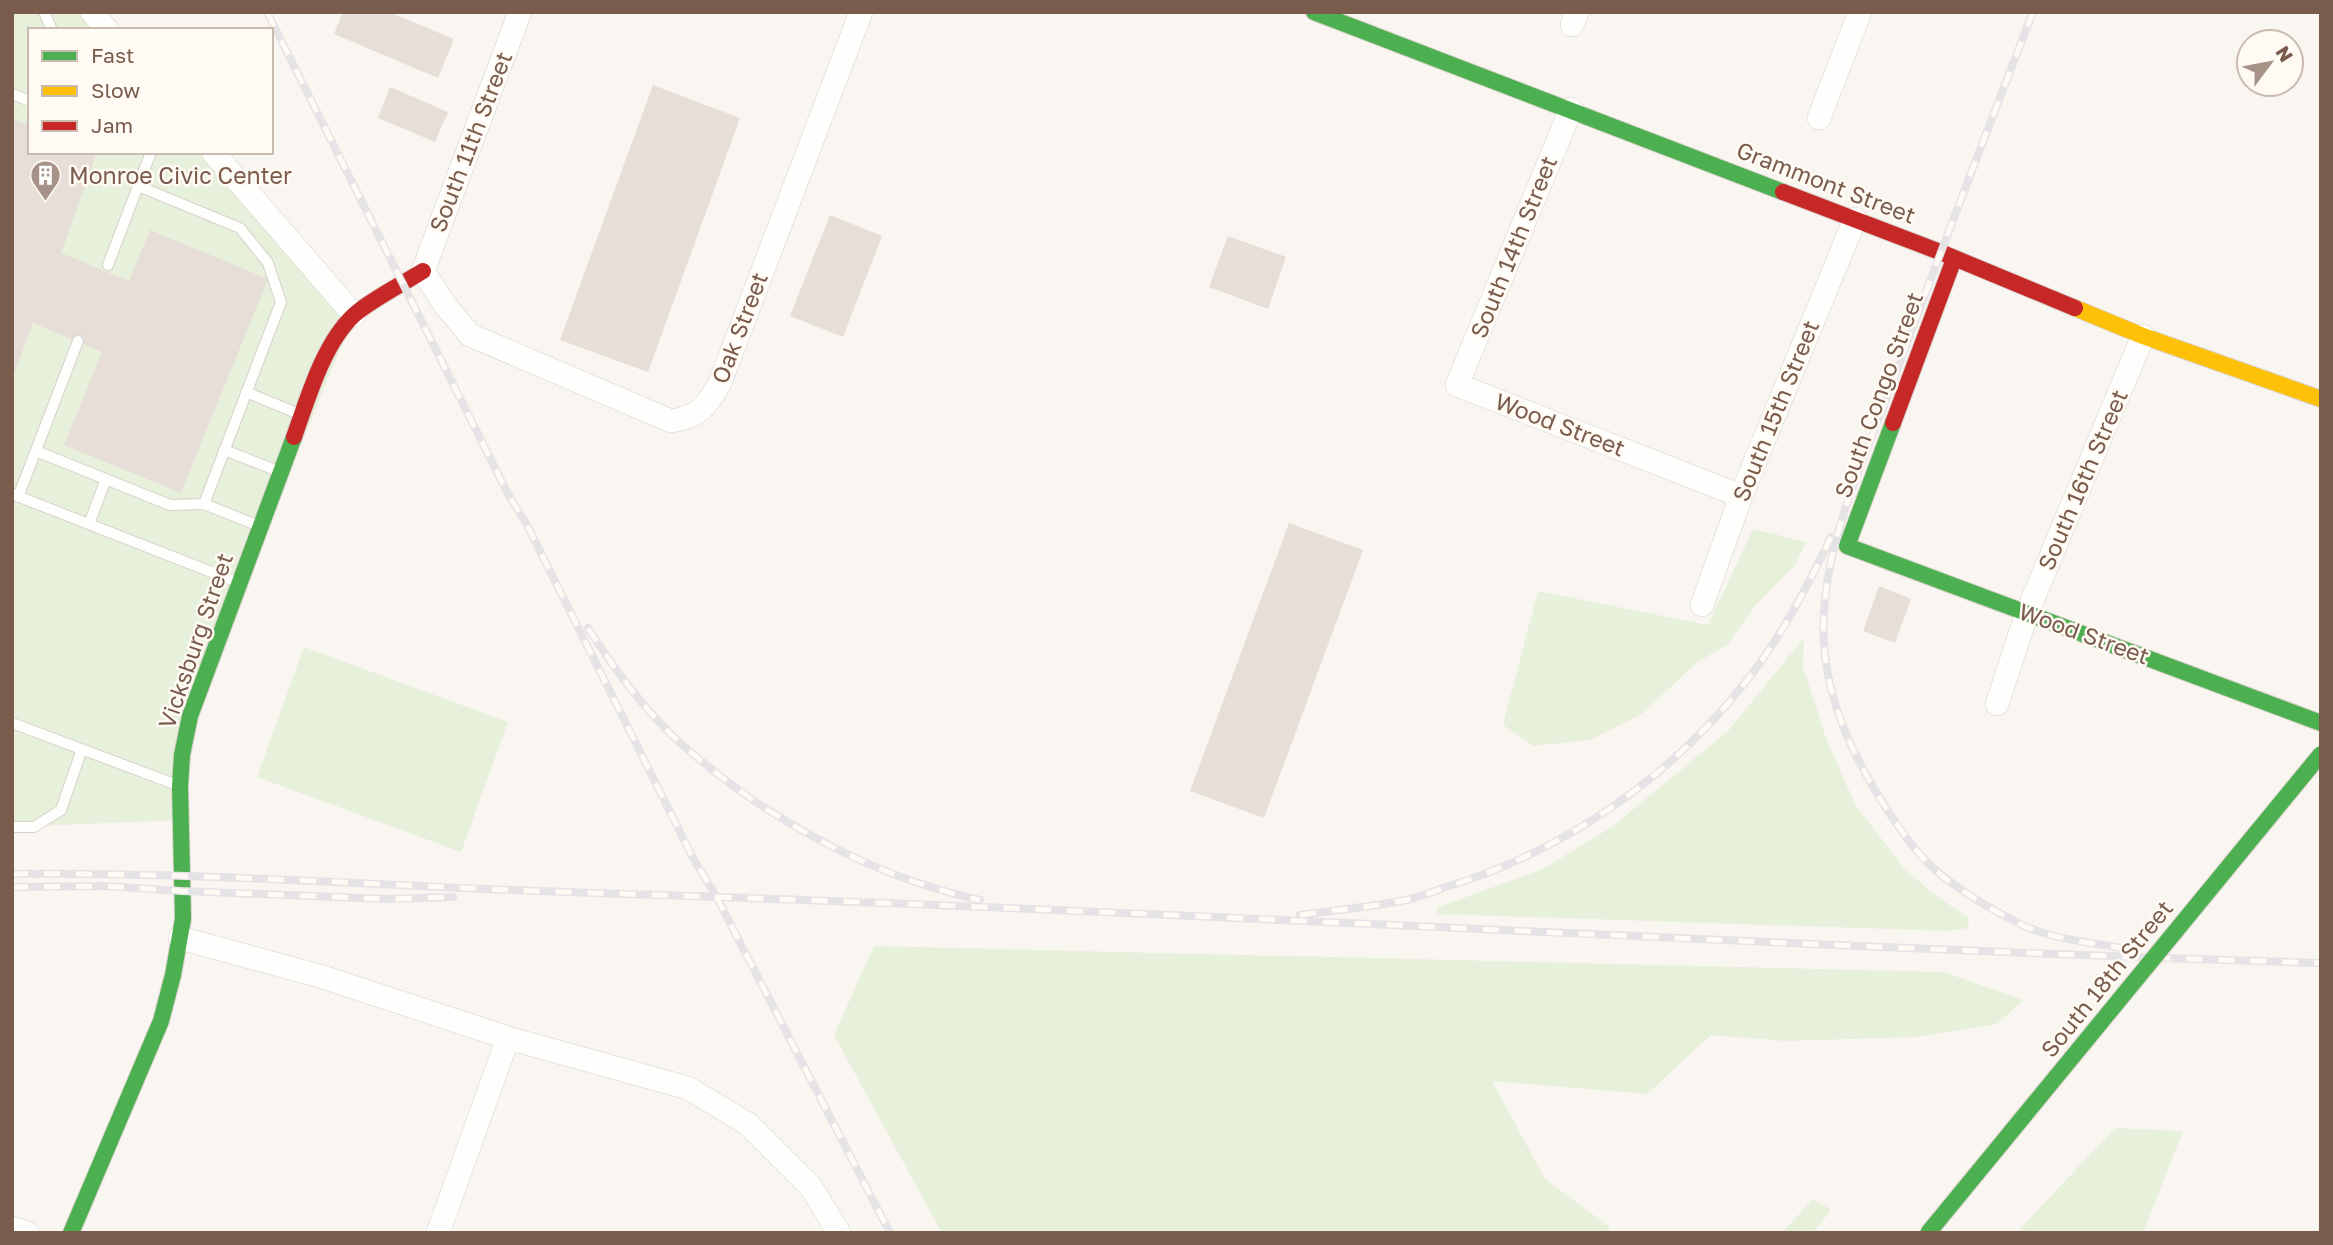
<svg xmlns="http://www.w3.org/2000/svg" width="2333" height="1245" viewBox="0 0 2333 1245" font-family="'Golos Text',sans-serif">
	<rect width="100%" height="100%" fill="#f9f5f0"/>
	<path fill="#e7f0db" d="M12,12H92L107,30H30V152H213L354,315L190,716L180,820L12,827Z
		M1753,529L1806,542L1796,564L1756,605L1727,645L1696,663L1642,714L1590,740L1533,746L1503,725L1538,591L1708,625Z
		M1804,638L1803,667L1827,741L1856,806L1905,869L1931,892L1969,918L1968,928L1949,931L1438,914L1436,908L1543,869L1613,826L1728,731Z
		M304,647L508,722L461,852L257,777Z
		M874,946L1944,972L2023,1000L1997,1024L1916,1037L1785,1041L1711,1035L1647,1094L1492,1081L1545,1179L1607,1225L1611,1233H942L834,1035Z
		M2115,1128L2183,1131L2143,1233H2016Z
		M1813,1199L1831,1210L1813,1233H1782Z"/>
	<path fill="#e6ded7" d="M343,12H389L454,39L438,78L334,34Z
		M653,85L740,118L648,372L560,340Z
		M390,87L448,112L435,142L378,118Z
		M12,119L30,125V152H97L61,253L129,281L150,230L268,279L181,493L64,445L102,352L33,323L12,379Z
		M830,215L882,236L843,337L790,316Z
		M1228,236L1286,257L1268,309L1209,287Z
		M1289,523L1363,550L1264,818L1190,791Z
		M1879,586L1911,599L1895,643L1863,631Z"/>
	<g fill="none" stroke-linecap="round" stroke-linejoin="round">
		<defs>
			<path id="lane" d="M44,12L52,30
				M12,94L30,101
				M138,186L240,228L268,263L281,302L204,504L257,525
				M108,265L151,152
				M246,392L299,414
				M224,450L278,471
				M36,451L170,505L204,504
				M12,494L237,582
				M18,497L78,341
				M89,524L106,479
				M12,723L177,785
				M12,827H34L61,810L82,749"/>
			<path id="street" d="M92,12L107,30
				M520,12L423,271L445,305L470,335L671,421C699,417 706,407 720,383L861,12
				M1572,25L1577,12
				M1571,109L1457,385L1741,496
				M1819,118L1860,12
				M213,152L354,315
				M1702,605L1741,496L1855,219
				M1997,704L2027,613L2143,336
				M180,938L323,977L508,1038L688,1088L748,1124L811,1187L839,1233
				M12,1228L27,1233
				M438,1233L508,1038"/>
			<path id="fast" d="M1314,12L1783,192
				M1893,423L1847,546L2321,723
				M71,1233L161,1021L173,975L183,919L180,786L182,755L190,716L294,437"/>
			<path id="slow" d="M2075,308L2143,336L2321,399"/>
			<path id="jam" d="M1783,192L1940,252L2075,308
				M1893,423L1954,259
				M294,437C308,398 323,344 354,315C369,301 404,283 423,271"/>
		</defs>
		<use href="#lane" stroke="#d7d1cb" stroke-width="12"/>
		<use href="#street" stroke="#d7d1cb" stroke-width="24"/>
		<use href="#fast" stroke="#d9d2cb" stroke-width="18"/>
		<use href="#slow" stroke="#d9d2cb" stroke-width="18"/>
		<use href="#jam" stroke="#d9d2cb" stroke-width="18"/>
		<use href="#lane" stroke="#fefefd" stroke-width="10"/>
		<use href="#street" stroke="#fefefd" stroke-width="23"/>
		<use href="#fast" stroke="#4caf50" stroke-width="16"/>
		<use href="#slow" stroke="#ffc107" stroke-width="16"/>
		<use href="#jam" stroke="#c62828" stroke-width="16"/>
		<defs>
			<path id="rail" d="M267,12L508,494L526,523L693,858L716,896L890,1233
				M2033,12C1985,136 1937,260 1892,384C1865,457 1828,534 1824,613C1819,687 1850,753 1890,814C1903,833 1915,851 1932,867C1956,889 1989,908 2018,923C2049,939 2088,942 2122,948
				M588,628C613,667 643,708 677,740C761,816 869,876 980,900
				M12,874C206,872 399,887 592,893C1169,910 1744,946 2321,963
				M12,887L105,886L182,891L387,899L453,897
				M1300,915C1335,910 1371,907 1406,900C1419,897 1433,892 1446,887C1565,851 1672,777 1748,679C1781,637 1808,586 1831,537"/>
		</defs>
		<use href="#rail" stroke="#e6e3e7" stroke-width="8"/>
		<use href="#rail" stroke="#fffaf3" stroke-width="5" stroke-dasharray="16" stroke-linecap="butt"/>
		<defs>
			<path id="fast-bridge" d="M1928,1233L2321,754"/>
		</defs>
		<use href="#fast-bridge" stroke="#d9d2cb" stroke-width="18" stroke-linecap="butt"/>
		<use href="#fast-bridge" stroke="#4caf50" stroke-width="16"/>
	</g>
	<defs>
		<symbol id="building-pin" viewBox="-11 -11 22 30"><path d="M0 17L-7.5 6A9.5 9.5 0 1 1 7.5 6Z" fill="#a69286" stroke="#fffaf3"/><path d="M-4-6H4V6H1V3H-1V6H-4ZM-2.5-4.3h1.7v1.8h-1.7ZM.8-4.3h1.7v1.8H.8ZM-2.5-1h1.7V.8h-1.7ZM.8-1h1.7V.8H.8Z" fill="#fff"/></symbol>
	</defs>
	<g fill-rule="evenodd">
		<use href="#building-pin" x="28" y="158" width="35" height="47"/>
	</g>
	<g text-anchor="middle" stroke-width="5" stroke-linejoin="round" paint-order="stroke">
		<g font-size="23" fill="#7a5c4d" stroke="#fffaf3">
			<text transform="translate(471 142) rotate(-69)" y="8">South 11th Street</text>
			<text transform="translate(1826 183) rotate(21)" y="8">Grammont Street</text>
			<text transform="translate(1514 247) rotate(-68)" y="8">South 14th Street</text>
			<text transform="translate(740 328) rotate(-69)" y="8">Oak Street</text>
			<text transform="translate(1879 395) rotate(-70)" y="8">South Congo Street</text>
			<text transform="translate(1776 411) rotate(-68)" y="8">South 15th Street</text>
			<text transform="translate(1560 425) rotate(21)" y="8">Wood Street</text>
			<text transform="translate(2083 480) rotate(-67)" y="8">South 16th Street</text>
			<text transform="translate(2084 634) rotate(20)" y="8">Wood Street</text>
			<text transform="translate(196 641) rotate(-71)" y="8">Vicksburg Street</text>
			<text transform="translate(2107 979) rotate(-51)" y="8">South 18th Street</text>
		</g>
		<g font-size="23" fill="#7a5c4d" stroke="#fffaf3" text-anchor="start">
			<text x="69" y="184">Monroe Civic Center</text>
		</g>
	</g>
	<rect width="2333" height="1245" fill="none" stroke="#7a5c4d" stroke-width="28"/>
	<rect x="28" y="28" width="245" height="126" fill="#fffaf3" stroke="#cabbb1" stroke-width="2"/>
	<rect x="42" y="51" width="35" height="10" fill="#4caf50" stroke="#cabbb1" stroke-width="2"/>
	<text x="91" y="63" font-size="21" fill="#7a5c4d">Fast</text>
	<rect x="42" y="86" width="35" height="10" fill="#ffc107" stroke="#cabbb1" stroke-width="2"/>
	<text x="91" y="98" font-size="21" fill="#7a5c4d">Slow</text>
	<rect x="42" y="121" width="35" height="10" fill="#c62828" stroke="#cabbb1" stroke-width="2"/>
	<text x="91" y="133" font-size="21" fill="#7a5c4d">Jam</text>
	<g transform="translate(2270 63) rotate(58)"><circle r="33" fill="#fffaf3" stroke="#cabbb1" stroke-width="2"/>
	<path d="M0-5L12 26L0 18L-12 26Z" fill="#a69286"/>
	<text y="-10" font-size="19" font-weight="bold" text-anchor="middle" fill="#7a5c4d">N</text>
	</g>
</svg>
